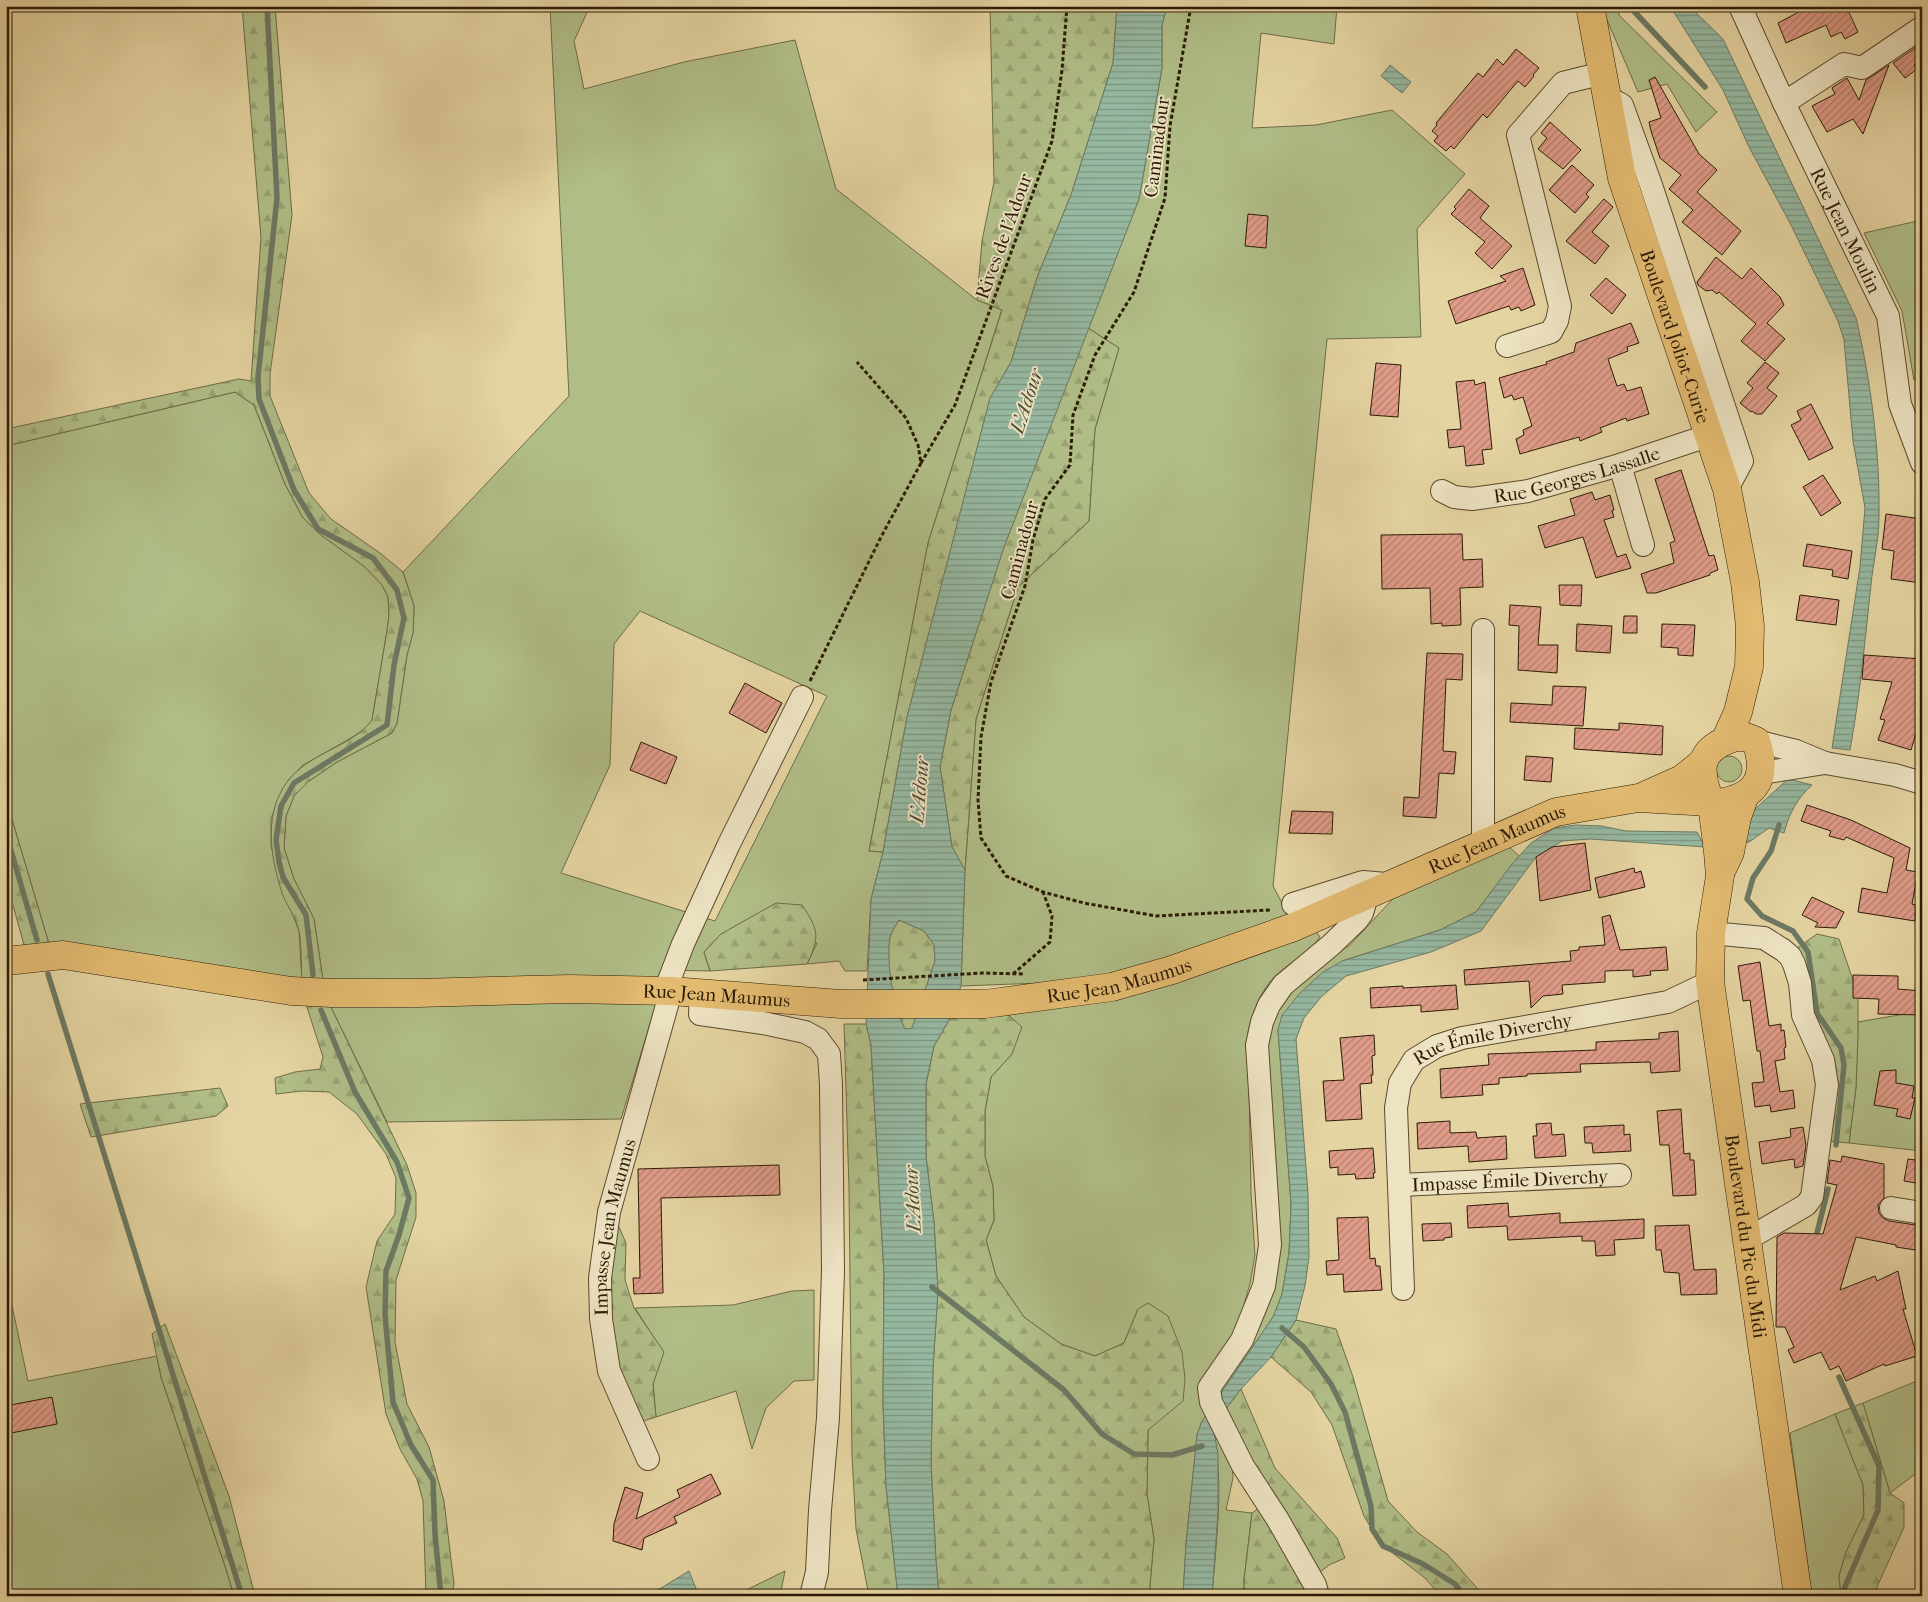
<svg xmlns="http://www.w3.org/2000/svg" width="1928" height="1602" viewBox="0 0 1928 1602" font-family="'IM FELL French Canon',serif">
	<defs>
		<pattern id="forest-firs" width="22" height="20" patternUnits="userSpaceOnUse" patternTransform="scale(1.25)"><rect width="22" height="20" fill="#b0bd87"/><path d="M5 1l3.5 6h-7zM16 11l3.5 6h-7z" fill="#98a273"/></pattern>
		<pattern id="water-rules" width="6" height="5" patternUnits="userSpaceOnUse" patternTransform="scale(1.25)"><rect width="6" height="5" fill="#96b8a1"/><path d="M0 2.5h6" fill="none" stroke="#7b9581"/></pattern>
		<pattern id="building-hatch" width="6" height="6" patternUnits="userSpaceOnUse" patternTransform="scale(1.25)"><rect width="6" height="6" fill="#e09c89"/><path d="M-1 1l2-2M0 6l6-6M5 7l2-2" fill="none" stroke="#b67e6e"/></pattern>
	</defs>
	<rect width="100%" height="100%" fill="#e4d4a1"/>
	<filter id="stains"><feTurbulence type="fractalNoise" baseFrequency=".004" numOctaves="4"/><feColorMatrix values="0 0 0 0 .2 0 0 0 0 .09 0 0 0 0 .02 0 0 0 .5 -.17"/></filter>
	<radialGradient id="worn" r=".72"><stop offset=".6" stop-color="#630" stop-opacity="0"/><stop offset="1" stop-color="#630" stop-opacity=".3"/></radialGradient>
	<path fill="#b0bd87" stroke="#6e6c46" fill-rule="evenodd" d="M550,6H590L574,41L584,89L684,62L795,40L836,189L977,300L1002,309L928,543L869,851L883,852L871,899L867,971H845L839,961L807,964L817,943L721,934L704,952L710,971L665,970L656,981L323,980L314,919L294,879L284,848L286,816L294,796L309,781L337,762L392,733L397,723L407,655L413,633L414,606L403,572L569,396ZM640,611L827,696L715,921L561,873L610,765L614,644Z
		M1167,6H1337L1334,44L1261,33L1252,128L1316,125L1392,110L1465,174L1417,229L1421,337L1327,339L1273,886L1290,918L1122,973L1041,983L961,986L965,870L976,719L1018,587L1089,521L1095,429L1119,348L1088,328L1139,199L1162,68V25Z
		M1601,6H1618L1619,15L1717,112L1696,132L1667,84L1638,92Z
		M1922,220V378L1914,380L1902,311L1864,233Z
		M235,392L254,405L285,484L303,518L321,535L365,567L382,585L388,597L389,615L387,631L372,720L366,728L351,738L303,765L289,779L271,818V846L283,894L292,913L299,931L302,981L49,944L6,799V446Z
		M1716 769a13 13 0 1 1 26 0a13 13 0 1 1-26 0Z
		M1507,845L1519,856L1476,912L1440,930L1342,961L1278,1030L1291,1204L1289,1253L1282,1295L1273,1317L1218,1401L1219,1388L1263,1311L1265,1054L1269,1031L1284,998L1329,956L1349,946L1403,888Z
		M1315,930L1320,937C1310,951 1294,960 1281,971C1262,986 1253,1010 1248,1032L1251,1194L1255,1255L1250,1284L1239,1322L1210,1411L1202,1421L1197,1435L1186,1544L1183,1596H1149L1154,1539L1147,1494L1148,1430L1160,1419L1138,1309L1124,1343L1095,1356L1061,1344L1024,1317L996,1276L986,1240L994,1220L993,1187L985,1156V1111L991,1077L1012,1054L1006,1013Z
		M328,1001H657L621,1119L387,1122Z
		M1922,1011V1151L1849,1143L1856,1087L1858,1022Z
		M6,1277L28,1381L157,1356L161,1377L226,1569L234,1596H6Z
		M814,1290V1380L794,1381L766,1408L752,1449L736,1391L656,1417L653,1384L663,1352L635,1308L733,1305L792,1291Z
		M1922,1379V1469L1890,1493L1863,1403Z
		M1835,1414L1863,1485L1864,1515L1846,1552L1839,1576L1841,1596H1812L1790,1433Z
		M1214,1432L1232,1462L1233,1478L1226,1510L1252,1513L1244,1580V1596H1212C1216,1542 1224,1486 1214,1432Z
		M785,1571L780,1596H734Z"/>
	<path fill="url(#forest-firs)" stroke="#6e6c46" d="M242,6H275L292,215L270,374V396L309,493L331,519L380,553L403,572L414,606L413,633L407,655L397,723L392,733L337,762L309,781L294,796L286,816L284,848L294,879L314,919L323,980L302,981C301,965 302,947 299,931C296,917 287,906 282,893C270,855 262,809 292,776C314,752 354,745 372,720L387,631L389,615L388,597L382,585L365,567L321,535L303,518L285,484L254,405L235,392L6,446V429L239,379L251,381L261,238Z
		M990,6H1117L1113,63L1071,195L1038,275L1011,362L990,399L907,717L883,852L869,851L928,543L1002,310L977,300L982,241L994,182Z
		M1088,328L1119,348L1095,429L1089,521L1018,587L976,719L965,870L952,847L940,767L951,710L1004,547Z
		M6,799L49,944L24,945L6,880Z
		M776,903L802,905C819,930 820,937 807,964L710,971L704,952L721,934Z
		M899,920L924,931L934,945L935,961L912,1029H905C893,1006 885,963 890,937C892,931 896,925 899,920Z
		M1817,934L1839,939L1858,995V1037L1856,1087L1849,1143L1827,1141L1793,951Z
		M305,1001H328L407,1165L416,1193V1217L396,1280L395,1342L407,1404L429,1447L444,1501L454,1584L452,1596H426L423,1501L417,1479L400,1449L386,1414L366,1287L377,1241L395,1214L396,1178L386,1154L357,1114L329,1092L302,1091L276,1094L275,1078L295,1072L320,1069L323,1057Z
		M1006,1013L1022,1027L1012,1054L991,1077L985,1111V1156L993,1187L994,1220L986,1240L996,1276L1024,1317L1061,1344L1095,1356L1124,1343L1138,1309L1148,1303L1168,1316L1182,1352L1185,1379L1183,1401L1148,1430L1147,1494L1154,1539L1149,1596H939L936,1561L931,1463L933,1367L938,1292L934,1222L926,1157V1084L934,1046L949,1020L959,1017Z
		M844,1024H866L871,1045L884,1274L883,1402L886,1486L898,1596H869L856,1529L852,1455L849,1189Z
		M220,1088L228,1106L216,1116L91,1137L80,1104Z
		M601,1222L619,1227L626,1243L625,1280L634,1308L664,1352L653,1384L656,1417L627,1426L610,1397Z
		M1296,1320L1336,1329L1353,1377L1388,1501L1417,1532L1447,1554L1484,1596H1441L1425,1578L1381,1544L1364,1516L1332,1425L1311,1392L1271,1357Z
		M165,1324L229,1496L255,1596H234L226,1569L161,1377L152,1334Z
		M1241,1389L1275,1468L1337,1538L1345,1558L1329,1565L1309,1581L1317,1596H1244V1580L1252,1513L1274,1498L1222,1414Z
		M1863,1403L1890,1493L1904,1503V1527L1873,1596H1841L1839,1576L1846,1552L1864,1515L1863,1485L1835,1414Z"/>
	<path fill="url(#water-rules)" stroke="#6c7963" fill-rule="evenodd" d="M1117,6H1167L1162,25V68L1139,199L1004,547L951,710L940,767L952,847L965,870L961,986L949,1020L934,1046L926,1084V1157L934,1222L938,1292L933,1367L931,1463L936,1561L939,1596H898L886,1486L883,1402L884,1274L871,1045L866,1024L871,899L883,852L907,717L990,398L1011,362L1038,275L1071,195L1113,63ZM899,920L924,931L934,945L935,961L912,1028L905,1029C893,1006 886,963 890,937C892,931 896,925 899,920Z
		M1670,6H1689L1723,39L1856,318C1871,381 1880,452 1879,517C1879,540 1873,563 1871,585C1865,640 1860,695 1850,750L1832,748L1860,567L1865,508L1853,441L1844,340L1838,321L1791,225L1748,145L1723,90Z
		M1390,65L1411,82L1402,93L1381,76Z
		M1788,779L1812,785C1797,798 1789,814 1784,833L1769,828L1749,842L1741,843L1744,819Z
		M1576,825L1601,826L1626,831L1697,832L1705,847L1590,839L1562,841L1536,857L1481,931L1431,952L1346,976L1321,997L1304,1018L1296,1039L1308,1193L1309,1257L1305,1286L1296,1320L1271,1357L1241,1389L1222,1414L1214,1432L1218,1455V1512L1212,1596H1183L1186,1544L1197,1435L1202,1421L1273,1317L1282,1294L1289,1253L1291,1204L1278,1030L1282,1015L1300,993L1323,972L1342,961L1440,930L1476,912L1512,864L1531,843L1554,828Z
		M689,1571L699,1596H648Z"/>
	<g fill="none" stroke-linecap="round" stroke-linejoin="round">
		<path stroke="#6c7963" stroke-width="5.5" d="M267,6L277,198L258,377L259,399L294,490L318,529L373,558L397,590L404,618L394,665L387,725L294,783L281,806L276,840L279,862L283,877L306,915L313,975
			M1629,6L1705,87
			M1779,825L1771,851L1753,878L1747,899L1762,916L1793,931L1808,952L1817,1013L1841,1048L1844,1065L1836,1145
			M6,833L37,940
			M48,974L242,1596
			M321,1010L355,1092L397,1162L409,1198L399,1235L386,1271L385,1315L393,1402L411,1445L433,1480L435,1534L441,1596
			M1815,1241L1828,1189
			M932,1287L1064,1390L1102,1434L1134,1454L1172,1455L1202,1446
			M1282,1328L1304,1347L1331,1384L1345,1412L1371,1506L1372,1529L1383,1546L1423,1564L1455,1584L1464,1596
			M1839,1377L1879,1466L1878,1510L1844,1589L1845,1596"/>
	</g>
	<path fill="url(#building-hatch)" stroke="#2c1b06" d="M1810,6H1846L1858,32L1845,39L1841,32L1831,37L1826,25L1786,43L1778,23Z
		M1922,43V61L1914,65L1917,69L1905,78L1893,63Z
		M1516,49L1539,68L1533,75L1534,76L1525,87L1518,81L1487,118L1483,114L1454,149L1451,146L1446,151L1434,141L1438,136L1432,131L1437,125L1436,123L1478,73L1483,77L1497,59L1503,65Z
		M1889,65L1863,134L1853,119L1827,132L1812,106L1835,94L1832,88L1847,78L1859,100L1866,80Z
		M1655,77L1699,154L1717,170L1697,192L1741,231L1722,255L1682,222L1693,210L1669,189L1681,175L1660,158L1651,131L1649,122L1661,118L1649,80Z
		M1550,122L1581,150L1563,169L1538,149L1547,138L1541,133Z
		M1572,165L1594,185L1586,194L1589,197L1575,213L1549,190Z
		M1469,189L1489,206L1480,218L1512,246L1492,269L1475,253L1485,242L1451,214L1456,209L1454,207Z
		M1604,199L1613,207L1592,232L1609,246L1595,264L1566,241Z
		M1248,214L1268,216L1266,248L1245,246Z
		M1716,257L1742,279L1751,268L1780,297L1784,305L1767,323L1785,339L1765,361L1741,341L1756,324L1719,292L1717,294L1712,290L1706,291L1698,285L1697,282Z
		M1523,268L1535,305L1521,311L1519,307L1511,310L1509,306L1456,324L1448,301L1506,281L1500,276Z
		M1606,278L1626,295L1612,314L1590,295Z
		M1631,323L1639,343L1627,347L1628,351L1608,359L1617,386L1624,384L1627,391L1641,387L1649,414L1627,421L1626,418L1600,428L1602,432L1580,441L1579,437L1520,454L1516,439L1524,435L1523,430L1532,426L1523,397L1514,400L1512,395L1504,398L1499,378L1547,364L1546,362L1574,352L1576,343Z
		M1765,362L1779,373L1767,388L1777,396L1762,414H1756L1752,411L1751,412L1740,403L1753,388L1747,383Z
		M1376,363L1401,365L1398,417L1370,415Z
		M1474,380L1475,385L1485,382L1492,449L1482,450L1484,464L1466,466L1464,446L1449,448L1447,430L1461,429L1456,382Z
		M1811,404L1833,448L1809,460L1791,425L1801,420L1797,411Z
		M1681,470L1709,556L1714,555L1718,570L1710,573V575L1656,593H1647L1641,574L1674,563L1670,543L1675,541L1655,479Z
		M1823,475L1841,503L1821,516L1803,487Z
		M1592,492L1595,500L1610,495L1614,510L1612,511L1614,517L1604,520L1617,557L1626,554L1631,568L1596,578L1583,537L1545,548L1538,526L1575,515L1570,499Z
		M1886,514L1922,519V583L1891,579L1894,551L1882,549Z
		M1462,534L1463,560L1482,559L1483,587L1460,588L1461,625L1442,626V623L1431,624L1430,588L1382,589L1381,535Z
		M1807,544L1852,551L1848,579L1832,576L1833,570L1803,566Z
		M1559,585H1582L1581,606L1560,605Z
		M1800,595L1839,600L1836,625L1796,620Z
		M1510,605L1541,607L1538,645H1558L1557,673L1518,670L1519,626L1509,625Z
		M1624,616H1637V633H1623Z
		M1577,624L1612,626L1610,653L1576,651Z
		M1662,624L1695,625L1693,656L1678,655V648L1661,647Z
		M1427,653L1463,654L1462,680L1446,679L1443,751L1456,752L1454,774L1439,773L1436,818L1403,816L1404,797L1419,798Z
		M1864,655L1922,659V735L1916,733L1911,750L1878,740L1885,720L1880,719L1892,682L1862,679Z
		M745,683L782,703L766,733L729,713Z
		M1553,686L1586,687L1583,726L1510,722L1511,703L1552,705Z
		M1619,723L1663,726L1662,755L1574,749L1575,728L1619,730Z
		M641,742L677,757L666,784L630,770Z
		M1526,756L1553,758L1551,782L1524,780Z
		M1807,805L1851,820L1910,848L1906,870L1918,872L1912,904L1916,905L1915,921L1858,912L1862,888L1887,893L1894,858L1846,837L1844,840L1829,836L1831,831L1801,821Z
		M1292,811L1333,812L1332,834L1289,833Z
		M1585,843L1591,890L1540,901L1536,857L1552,847Z
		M1634,868L1635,873L1641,871L1645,887L1599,898L1595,878Z
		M1812,897L1844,912L1836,928L1815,927L1818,923L1802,915Z
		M1610,915L1620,950L1666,947L1668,970L1650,971L1651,975L1633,977V970L1605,971V982L1562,985L1563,994L1543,996L1531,1008L1529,981L1465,985L1464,970L1571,961L1570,951L1579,950V947L1605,945L1602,917Z
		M1760,962L1769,1026L1781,1024V1031L1784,1030L1786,1047L1784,1048L1785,1059L1775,1061L1780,1092L1793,1090L1795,1108L1771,1112L1770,1105L1755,1107L1752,1083L1764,1082L1760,1051H1757L1750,1000L1743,1001L1738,966Z
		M1853,975L1898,976V989L1922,991V1015L1878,1014L1879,999L1853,998Z
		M1456,985L1458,1009L1421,1012V1005L1371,1008L1370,988L1403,986V988Z
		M1678,1031L1680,1071L1651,1073L1650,1062L1580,1064L1581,1072L1527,1074V1076L1499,1078V1084L1482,1085L1483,1095L1441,1098L1440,1069L1489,1065L1488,1054L1596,1050V1042L1659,1039V1033Z
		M1374,1035L1375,1055L1372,1056L1373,1075H1371L1372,1083L1360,1084L1362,1119L1326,1121L1323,1081L1344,1080L1340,1038Z
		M1896,1070V1083L1914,1086L1912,1098H1915L1910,1119L1896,1116L1898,1109L1874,1105L1880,1071Z
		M1681,1109L1684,1154L1690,1153V1160H1694L1696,1195L1673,1196L1669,1145H1660L1657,1111Z
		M1450,1121V1133L1476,1132L1477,1138L1506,1136L1507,1159L1469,1162L1468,1146L1418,1149L1417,1123Z
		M1551,1123L1552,1135L1564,1134L1566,1156L1535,1158L1533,1136H1537L1536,1124Z
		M1624,1125V1135L1630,1134L1631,1151L1593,1153L1592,1143H1585L1584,1127Z
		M1803,1127L1806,1145L1803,1166L1795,1168L1794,1159L1762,1164L1759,1142L1791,1137L1790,1129Z
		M1373,1148L1375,1173H1373L1374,1178L1356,1179L1355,1174L1338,1175V1167L1330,1168L1329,1151Z
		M1842,1156L1884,1164V1198L1878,1205L1879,1213L1883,1218L1889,1221L1922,1226V1251L1896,1247V1245L1856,1237L1840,1290L1875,1276L1877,1281L1898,1271L1906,1309H1903L1917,1356L1885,1366L1884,1364L1846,1381L1839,1366L1830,1370L1821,1352L1794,1363L1788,1350L1794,1347L1785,1327H1776L1777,1237L1784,1233L1823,1234L1837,1185L1827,1183L1830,1160L1841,1162Z
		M1908,1159L1922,1161V1184L1904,1181Z
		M779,1165L780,1195L661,1198L663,1293L634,1294L633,1278H640L638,1169Z
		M1508,1203L1509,1217L1560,1213V1223L1644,1219V1238L1614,1240L1615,1255L1596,1256L1595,1241H1582V1236L1508,1240L1507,1226L1468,1228L1467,1206Z
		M1368,1217L1370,1259L1375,1258L1376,1266H1380L1382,1290L1344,1292L1343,1274L1327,1275L1326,1261L1339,1260L1337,1218Z
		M1451,1223L1452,1237L1444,1238V1240L1423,1241L1422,1224Z
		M1689,1225L1694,1270L1716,1269L1717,1294L1681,1295L1679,1273L1664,1272L1661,1250H1656L1655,1226Z
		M52,1397L57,1424L6,1434V1406Z
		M711,1474L721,1494L674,1517L677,1523L644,1538L642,1550L613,1541L614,1524L625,1487L643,1493L636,1519L680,1497L677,1490Z"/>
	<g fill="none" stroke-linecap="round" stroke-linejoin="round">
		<defs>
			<g id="minor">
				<path id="s1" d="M1740,6L1784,103L1888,316L1900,404L1922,463"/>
				<path d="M1607,97L1622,105L1651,185L1742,461L1727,489"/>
				<path d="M1784,103L1844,64L1862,68L1921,28"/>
				<path d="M1507,346L1551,332L1557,321L1560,306L1518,135L1563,83L1603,73"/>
				<path d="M1620,465L1643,545"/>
				<path id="s2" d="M1442,491L1454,497L1472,499L1528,491L1620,465L1710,435"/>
				<path d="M1756,741L1796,751L1825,763L1895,775L1922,783"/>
				<path d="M1761,773L1825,763"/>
				<path d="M1483,842V630"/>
				<path d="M1293,904L1363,882L1386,884"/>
				<path d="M1711,933L1764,938L1783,950L1790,956L1794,964L1800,983L1803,1015L1823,1060L1827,1085L1812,1197L1806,1205L1746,1240"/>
				<path d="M665,991L683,944L729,844L802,697"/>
				<path d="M701,994L700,1014L763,1023L805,1032L818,1039L829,1054L831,1085L833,1271L828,1418L820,1510L817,1572L811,1596"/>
				<path id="s3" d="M1400,1185L1620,1175"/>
				<path d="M1891,1208L1922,1213"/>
				<path id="s4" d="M1403,1289L1396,1108L1400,1083L1414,1060L1437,1046L1462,1038L1668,1002L1710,982"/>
				<path id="s5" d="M648,1459L609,1371L601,1319L600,1278L609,1212L671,991"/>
				<path d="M1318,1596L1315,1585L1278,1520L1243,1466L1211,1402L1209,1388L1242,1340L1264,1286L1270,1245L1257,1045L1262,1022L1269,1005L1283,985L1331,945L1357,920L1362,913L1367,896"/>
			</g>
			<g id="major">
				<path id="s6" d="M1590,6L1622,178L1727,489L1745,582L1750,626L1749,667L1738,712L1725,741"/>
				<path d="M1735,737H1746L1756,741C1770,783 1752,799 1712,804C1708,799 1707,792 1705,786C1697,757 1709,746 1735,737Z"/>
				<path d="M1644,796L1682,779L1702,763"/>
				<path id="s7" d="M1712,804L1718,852L1720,876L1711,933L1710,982L1798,1596"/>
				<path d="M1723,867L1730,852L1737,817L1745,795"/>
				<path id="s8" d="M6,961L63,955L291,991L332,993H418L569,989L671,991L841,1004H985L1112,987L1172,970L1294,927L1556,812L1638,798L1710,802"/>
			</g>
		</defs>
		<use href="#minor" stroke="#5a492d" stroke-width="24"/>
		<use href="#major" stroke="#2c1b06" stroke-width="29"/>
		<path stroke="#2c1b06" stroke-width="3" stroke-dasharray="4 2.5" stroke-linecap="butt" d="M1191,6L1170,126L1165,198L1134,292L1095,355L1073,415L1070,465L1045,499L1033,540L1025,586L991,682L981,737L978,800L981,838L1006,876L1043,892L1084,903L1156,916L1270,910
			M921,463L955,405L1052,141L1062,70L1067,6
			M810,681L881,537L921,463L918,445L906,418L857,362
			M1013,974L1050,942L1052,916L1043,892
			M863,980L983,973L1024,974"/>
		<use href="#minor" stroke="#ede3c2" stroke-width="22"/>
		<use href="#major" stroke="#e2ba70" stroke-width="28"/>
	</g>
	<g text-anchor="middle" stroke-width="4" stroke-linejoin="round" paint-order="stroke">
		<g font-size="19" fill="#2c1b06" stroke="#ede3c2">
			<text transform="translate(1156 147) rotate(-83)" y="7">Caminadour</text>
			<text dy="7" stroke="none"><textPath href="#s1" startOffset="248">Rue Jean Moulin</textPath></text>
			<text transform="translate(1003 236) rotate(-70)" y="7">Rives de l'Adour</text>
			<text dy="7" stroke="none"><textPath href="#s6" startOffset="342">Boulevard Joliot-Curie</textPath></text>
			<text dy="7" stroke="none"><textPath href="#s2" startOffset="139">Rue Georges Lassalle</textPath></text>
			<text transform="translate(1019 550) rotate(-75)" y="7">Caminadour</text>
			<text dy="7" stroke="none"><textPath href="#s8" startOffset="1524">Rue Jean Maumus</textPath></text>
			<text dy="7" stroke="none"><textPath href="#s8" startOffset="1119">Rue Jean Maumus</textPath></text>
			<text dy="7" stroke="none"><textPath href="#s8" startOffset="714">Rue Jean Maumus</textPath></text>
			<text dy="7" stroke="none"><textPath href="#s4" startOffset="316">Rue Émile Diverchy</textPath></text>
			<text dy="7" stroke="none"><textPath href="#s3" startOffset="110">Impasse Émile Diverchy</textPath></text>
			<text dy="7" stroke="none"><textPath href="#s5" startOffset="242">Impasse Jean Maumus</textPath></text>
			<text dy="7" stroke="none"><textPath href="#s7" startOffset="436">Boulevard du Pic du Midi</textPath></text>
		</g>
		<g font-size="20" font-style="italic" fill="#4c4a34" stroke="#ede3c2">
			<text transform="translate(1026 401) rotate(-72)" y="7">L'Adour</text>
			<text transform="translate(919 790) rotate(-85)" y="7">L'Adour</text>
			<text transform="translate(912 1199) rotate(-93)" y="7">L'Adour</text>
		</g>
	</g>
	<rect width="1928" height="1602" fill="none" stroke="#e4d4a1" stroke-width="25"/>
	<rect x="8" y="8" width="1913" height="1587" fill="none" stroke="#2c1b06" stroke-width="2.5"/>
	<rect x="12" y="12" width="1903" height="1577" fill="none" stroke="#2c1b06"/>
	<rect width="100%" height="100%" filter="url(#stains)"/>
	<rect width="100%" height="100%" fill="url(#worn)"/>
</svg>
